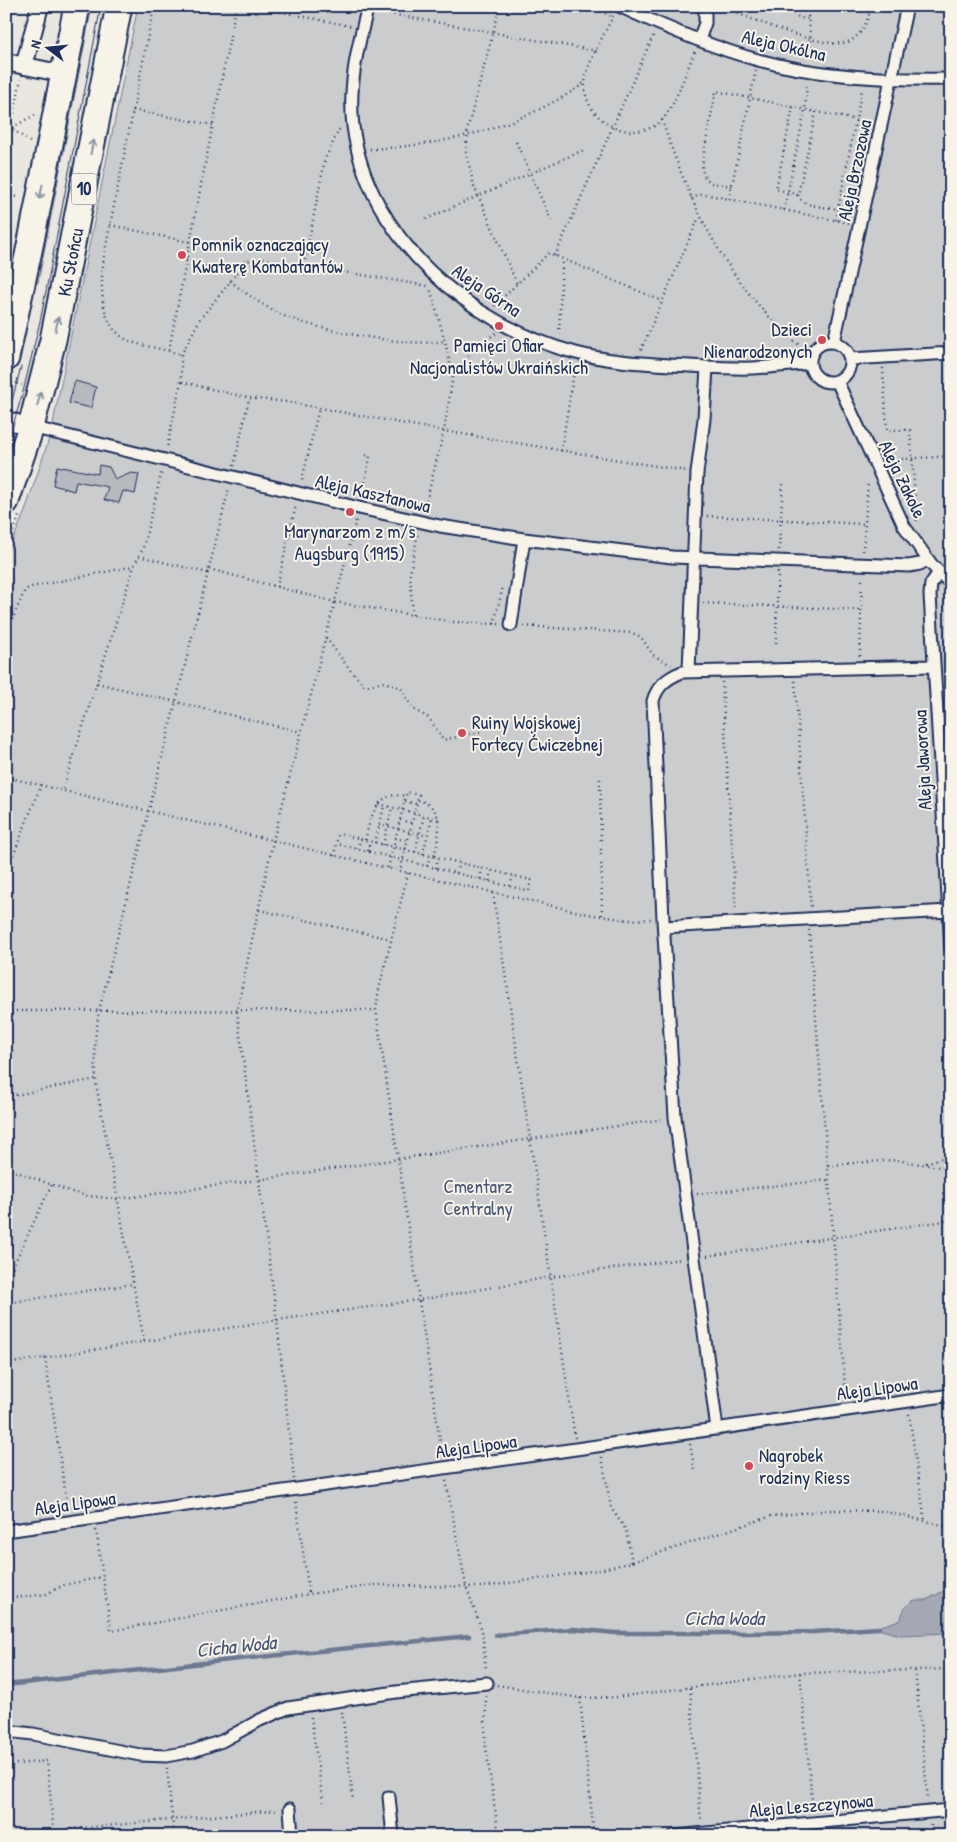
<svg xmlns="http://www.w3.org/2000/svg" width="957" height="1842" viewBox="0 0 957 1842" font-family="'Patrick Hand',sans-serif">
	<rect width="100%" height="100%" fill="#eae7e0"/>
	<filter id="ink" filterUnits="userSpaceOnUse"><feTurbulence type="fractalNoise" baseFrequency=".02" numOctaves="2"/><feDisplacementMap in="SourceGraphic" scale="10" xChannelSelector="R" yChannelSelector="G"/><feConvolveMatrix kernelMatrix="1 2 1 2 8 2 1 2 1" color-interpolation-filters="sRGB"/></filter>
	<g filter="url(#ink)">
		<path fill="#cbcccd" stroke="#737e96" d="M83,6H92L38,283L29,282Z
			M138,6H951V1836H6V557L25,511L51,433Z"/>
		<path fill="#a3a8b4" stroke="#6d7892" d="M951,1587V1633L900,1635L874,1628L900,1620L905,1607L914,1600H926Z"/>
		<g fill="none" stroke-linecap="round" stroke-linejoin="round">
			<path stroke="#6d7892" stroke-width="4.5" d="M496,1635L573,1629L616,1633H746L813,1632L879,1628
				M6,1685L230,1660L469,1636"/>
		</g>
		<path fill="#b6babf" stroke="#1b2f5e" d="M75,381L96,387L91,408L69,403Z
			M99,465L109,467L115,479H117L131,473L139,474L135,494L123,491L119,503L104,500L108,487L76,481L74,491L53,485L57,466L98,474Z"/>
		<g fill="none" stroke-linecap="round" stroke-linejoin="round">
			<defs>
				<path id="pedestrian" d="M368,6C358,45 348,86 353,126C367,238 471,326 576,353C607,361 638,363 670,365C698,366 726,369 753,368C772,367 791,365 810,363
					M619,6C664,27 710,47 758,60C821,77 886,80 951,79
					M699,40L705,23V6
					M810 362a20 20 0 1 1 40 0a20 20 0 1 1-40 0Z
					M834,342L907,6
					M851,359L951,353
					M837,381L904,526L932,565L951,584
					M31,427L359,508L440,526L524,539L672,557L909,566L920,564L927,560
					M939,572L931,584L930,595L951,948
					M511,625L524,539
					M689,671L697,473L704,419L707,367
					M664,927L949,911
					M717,1429L675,1117L663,919L653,701C657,686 667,678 682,672L934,666
					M6,1531L951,1395
					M6,1731L33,1734L140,1755L166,1756L193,1751L222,1741L260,1720L288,1708L396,1692L487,1683
					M389,1797L393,1836
					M290,1809L292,1836
					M674,1836L951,1810"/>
				<path id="minor" d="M6,62L64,74
					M24,66L40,6
					M6,420L31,427"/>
				<path id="primary" d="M6,358L30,246L77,6
					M6,501L31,427L53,340L119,6"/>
			</defs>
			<use href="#pedestrian" stroke="#1b2f5e" stroke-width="15"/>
			<use href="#minor" stroke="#1b2f5e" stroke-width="20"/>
			<use href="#primary" stroke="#1b2f5e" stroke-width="29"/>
			<path stroke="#1b2f5e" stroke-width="2.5" stroke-dasharray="1 4" stroke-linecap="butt" d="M154,6L104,256C100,287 98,332 135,343C151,348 166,349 181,355V381L167,448
				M251,6L351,26
				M500,6L468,127L466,152L474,186L517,284
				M592,6L610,16
				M740,6L736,13C759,21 830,52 850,41C863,34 868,20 871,6
				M780,6L800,18L809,19
				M807,6L811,40L810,58
				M865,6L893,12
				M379,12L597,51
				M613,16C604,35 587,62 585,83C582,121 634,147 662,120C675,107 687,69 695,51
				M793,107L776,189L798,195
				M133,110L213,125
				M816,112L798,195C801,207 827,207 838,209
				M662,120C692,211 730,289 806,351
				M6,130L11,128L21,79
				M30,142L11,128L35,115
				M516,142L552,222
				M370,149C430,146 487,135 542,108C557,100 572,93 585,82
				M732,186L711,183L704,176L702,169L703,157L716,91L856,120
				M6,195L19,197
				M691,198L701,195H709L849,223
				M729,199L756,70
				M784,210L805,110L807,83
				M426,219L586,149
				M836,220L862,89
				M110,225L189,242
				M555,256L654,34
				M186,259L204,266L217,268L260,258L428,286
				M304,265L325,159L340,128
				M230,281C247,294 263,306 282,315C316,330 409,348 445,341L430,288
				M494,306L549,253L662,301
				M559,334L562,260
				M169,350L236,6
				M641,350L699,217
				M181,355L200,319L247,261
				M883,368L887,430H910L917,522
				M453,376L473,350L496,333
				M7,381L22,385
				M182,382L249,398L287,402L444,431L686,471
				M561,451L575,366
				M887,460L951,456
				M234,466L249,398
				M302,480L319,408
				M362,497L370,456L365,455
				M424,510L444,431L453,376L445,341
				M707,516L865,524
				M6,550L20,514
				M779,550L783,482
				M863,551L868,482
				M139,556L208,573
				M209,569L335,602L454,622L499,624
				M277,587L296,505
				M703,603L861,610
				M413,615L410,574L418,533
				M494,624L503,586
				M524,626L632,633L641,637L653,655L671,665
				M6,634L25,590L31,587L134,566
				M326,638L351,671L365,686L384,682L401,688L413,709L429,718L443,740L480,732
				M776,643L778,572
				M860,656L862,577
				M795,681L811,907
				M722,682L736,911
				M97,683L301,732
				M6,777L400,871L588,914L628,920L652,919
				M600,779L602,917
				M63,789L134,566L143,548L162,471
				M418,800C447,808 439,835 434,857
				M405,801L417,804
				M379,804L438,819
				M400,820L412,823
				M379,824L427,836
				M395,838L408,841
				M365,840C371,817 376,790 406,796
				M375,843L384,806
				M383,845L392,808
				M358,849L360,839
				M368,851L370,842
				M415,852L424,816
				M423,854L432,817
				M334,856L338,835L340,834L531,880L529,891L337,844
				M427,866L430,856
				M388,868L407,792L419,795L400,871
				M436,868L438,858
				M408,873L379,989L376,1010L442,1455
				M457,873L460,863
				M6,874L41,785
				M480,879L482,868
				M489,881L491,871
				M510,886L513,876
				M493,893L575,1438
				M259,910L391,939
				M809,930L846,1398
				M6,1011L376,1010
				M6,1097L96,1079
				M926,1163L951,1155
				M828,1165L896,1160L951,1169
				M6,1168L72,1192L88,1196L117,1199L258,1180L664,1119
				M697,1194L829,1180
				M707,1256L951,1220
				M6,1281L52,1184
				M6,1303L133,1284
				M144,1341L96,1084L95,1039L99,1011L229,488
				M45,1358L68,1511
				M6,1364L277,1320L419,1300L551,1277L682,1259
				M909,1414L925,1521
				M690,1444L695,1472
				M602,1457L611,1508L626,1530L632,1562
				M294,1479L277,1320L237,1011L273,841L356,520
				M446,1481L466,1586L482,1630L486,1670
				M296,1502L309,1594
				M96,1530L111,1631L309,1594L375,1585L482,1587L599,1570L632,1562L772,1516L832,1510L882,1511L951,1527
				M6,1599L46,1594L64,1585L103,1577
				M915,1671L928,1800
				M800,1673L813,1811
				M497,1685L580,1698L617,1697L800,1673L951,1669
				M690,1688L701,1821
				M486,1696L485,1741L499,1836
				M580,1698L594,1836
				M342,1712L353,1799
				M311,1717L323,1802
				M6,1765L47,1761L54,1836
				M167,1768L174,1836
				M931,1825L932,1836
				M6,1835L278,1810"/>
			<use href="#pedestrian" stroke="#f7f3e8" stroke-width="11"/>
			<use href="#minor" stroke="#f7f3e8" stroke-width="16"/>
			<use href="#primary" stroke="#f7f3e8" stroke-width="25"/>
			<path stroke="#1b2f5e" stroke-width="1" d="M6,423L21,367
				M6,449L23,392L41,317L101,6"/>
		</g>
		<defs><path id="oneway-shaft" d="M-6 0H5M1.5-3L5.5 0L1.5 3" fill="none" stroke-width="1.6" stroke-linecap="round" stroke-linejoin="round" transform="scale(1.25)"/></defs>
		<g stroke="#8991a3">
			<use href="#oneway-shaft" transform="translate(92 147) rotate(-79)"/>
			<use href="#oneway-shaft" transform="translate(41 192) rotate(101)"/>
			<use href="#oneway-shaft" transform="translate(57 324) rotate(-77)"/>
			<use href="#oneway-shaft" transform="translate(39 399) rotate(-75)"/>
		</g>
	</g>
	<g fill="#d1495b" stroke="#f7f3e8" stroke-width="2">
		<circle cx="182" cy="255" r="5"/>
		<circle cx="499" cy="326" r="5"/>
		<circle cx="822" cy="340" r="5"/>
		<circle cx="350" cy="512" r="5"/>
		<circle cx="462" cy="733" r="5"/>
		<circle cx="749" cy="1466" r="5"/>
	</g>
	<g text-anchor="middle" stroke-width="4" stroke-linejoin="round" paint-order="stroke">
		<rect fill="#f7f3e8" stroke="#5d6a87" stroke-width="1" x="71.5" y="173.5" width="25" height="31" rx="4"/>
		<g font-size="18" font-weight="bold" fill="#1b2f5e">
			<text x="84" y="195">10</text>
		</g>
		<g font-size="19" fill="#1b2f5e" stroke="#f7f3e8">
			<text transform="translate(784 45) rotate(13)" y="7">Aleja Okólna</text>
			<text transform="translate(854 170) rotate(-78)" y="7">Aleja Brzozowa</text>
			<text transform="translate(70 262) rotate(-79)" y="7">Ku Słońcu</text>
			<text transform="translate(487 290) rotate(34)" y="7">Aleja Górna</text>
			<text transform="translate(903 479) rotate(64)" y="7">Aleja Zakole</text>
			<text transform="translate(373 493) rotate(13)" y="7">Aleja Kasztanowa</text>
			<text transform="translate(922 760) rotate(-93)" y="7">Aleja Jaworowa</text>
			<text transform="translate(877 1388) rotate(-8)" y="7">Aleja Lipowa</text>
			<text transform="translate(476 1446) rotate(-8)" y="7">Aleja Lipowa</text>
			<text transform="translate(75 1503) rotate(-8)" y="7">Aleja Lipowa</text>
			<text transform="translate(811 1805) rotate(-5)" y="7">Aleja Leszczynowa</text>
		</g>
		<g font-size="19" fill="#1b2f5e" stroke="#f7f3e8" text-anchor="start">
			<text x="192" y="251">Pomnik oznaczający<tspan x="192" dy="22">Kwaterę Kombatantów</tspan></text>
			<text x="812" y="336" text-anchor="end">Dzieci<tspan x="812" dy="22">Nienarodzonych</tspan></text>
			<text x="499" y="352" text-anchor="middle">Pamięci Ofiar<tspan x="499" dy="22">Nacjonalistów Ukraińskich</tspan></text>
			<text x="350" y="538" text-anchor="middle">Marynarzom z m/s<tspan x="350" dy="22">Augsburg (1915)</tspan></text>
			<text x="472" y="729">Ruiny Wojskowej<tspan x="472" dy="22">Fortecy Ćwiczebnej</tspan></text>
			<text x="759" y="1462">Nagrobek<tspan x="759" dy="22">rodziny Riess</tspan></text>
		</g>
		<g font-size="19" fill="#47567a" stroke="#f7f3e8">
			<text x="478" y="1193">Cmentarz<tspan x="478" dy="22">Centralny</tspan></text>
		</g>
		<g font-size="20" font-style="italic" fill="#445378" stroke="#f7f3e8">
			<text x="724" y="1625">Cicha Woda</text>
			<text transform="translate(236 1646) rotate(-6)" y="7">Cicha Woda</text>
		</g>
	</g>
	<rect width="957" height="1842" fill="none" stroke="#f7f3e8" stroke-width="25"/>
	<rect x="12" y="12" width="932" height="1817" fill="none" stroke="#1b2f5e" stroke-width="2" filter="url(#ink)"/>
	<g transform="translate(48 48) rotate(286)" stroke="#f7f3e8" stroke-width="4" paint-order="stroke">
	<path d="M0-4L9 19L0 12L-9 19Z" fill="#1b2f5e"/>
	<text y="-8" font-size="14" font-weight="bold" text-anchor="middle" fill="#1b2f5e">N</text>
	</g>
</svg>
